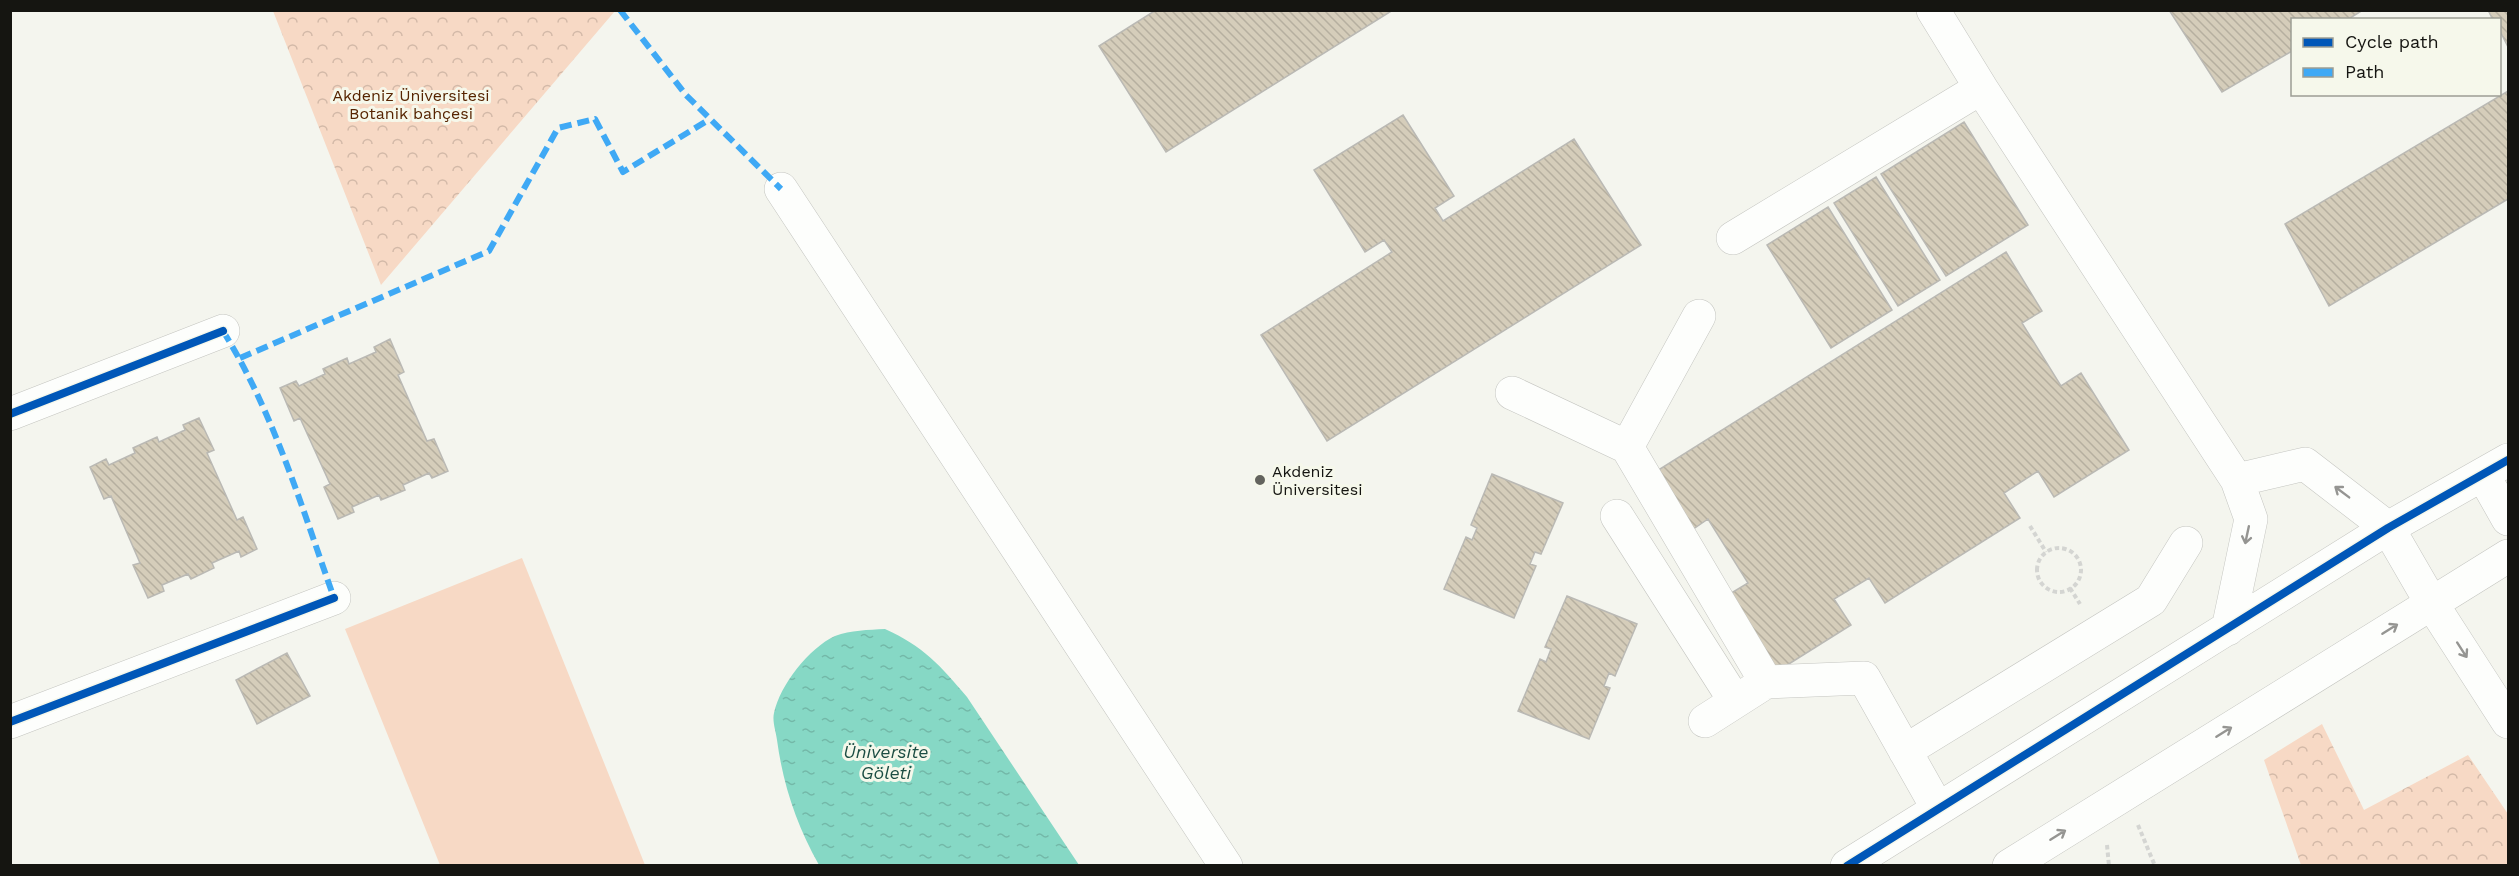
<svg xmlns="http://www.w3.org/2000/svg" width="2519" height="876" viewBox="0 0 2519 876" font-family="'Work Sans',sans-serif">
	<defs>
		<pattern id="forest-crowns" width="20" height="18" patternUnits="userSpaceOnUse" patternTransform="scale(1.5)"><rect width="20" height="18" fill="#f7d9c5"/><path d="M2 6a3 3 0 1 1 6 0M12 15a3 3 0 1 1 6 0" fill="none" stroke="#d3b9a8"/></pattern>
		<pattern id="water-ripples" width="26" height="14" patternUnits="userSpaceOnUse" patternTransform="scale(1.5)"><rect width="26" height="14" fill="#86d8c5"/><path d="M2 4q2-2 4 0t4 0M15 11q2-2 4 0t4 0" fill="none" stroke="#73b8a8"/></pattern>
		<pattern id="building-back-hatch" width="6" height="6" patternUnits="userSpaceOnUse" patternTransform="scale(1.5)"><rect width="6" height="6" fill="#d5cdba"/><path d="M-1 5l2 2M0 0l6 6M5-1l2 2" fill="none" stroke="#b6af9f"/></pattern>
	</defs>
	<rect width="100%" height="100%" fill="#f4f5ee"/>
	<path fill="url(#forest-crowns)" d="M273,11H615L381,285Z
		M2322,724L2364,810L2468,755L2508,814V865H2301L2264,760Z"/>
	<path fill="#f7d9c5" d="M522,558L645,865H440L345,629Z"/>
	<path fill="url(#water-ripples)" d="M885,629C923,646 941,666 967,697L1079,865H819C797,826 783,785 777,740C776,732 772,721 774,713C780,685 809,648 835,636C851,630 868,630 885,629Z"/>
	<path fill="url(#building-back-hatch)" stroke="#bab9b4" stroke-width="1.5" d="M1156,10H1393L1166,152L1099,46Z
		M2169,10H2363L2347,20H2292V51L2222,92Z
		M2488,10H2508V47L2500,31V20H2493Z
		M2508,91V199L2329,306L2285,224Z
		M1403,115L1454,196L1435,208L1443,221L1574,139L1641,245L1327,441L1261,335L1392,252L1384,240L1365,252L1314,170Z
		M1964,122L2028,225L1946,276L1881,174Z
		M1876,177L1940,280L1898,306L1834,203Z
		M1828,207L1892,310L1831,348L1767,245Z
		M2006,252L2042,311L2022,323L2061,386L2081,373L2129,450L2054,497L2038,471L2004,493L2020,518L1885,603L1869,578L1834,599L1851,625L1776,672L1728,595L1748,583L1708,519L1689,532L1652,474Z
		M390,339L404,372L398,375L427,441L434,439L448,471L432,478L429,473L403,485L405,490L381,500L379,495L352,507L354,512L338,519L324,487L330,484L300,418L294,421L280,388L296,381L299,386L325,374L323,369L347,358L349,364L376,352L374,347Z
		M199,418L214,450L207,453L237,520L243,517L257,549L241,557L239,551L212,563L214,568L191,579L188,574L162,585L164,591L148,598L133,565L140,563L111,496L104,499L90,467L106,459L109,465L135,453L133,448L157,437L159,442L185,430L183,425Z
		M1492,474L1563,503L1541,554L1535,552L1530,564L1536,566L1514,618L1444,589L1466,537L1472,540L1477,528L1471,525Z
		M1567,596L1637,624L1615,676L1609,673L1604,686L1610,688L1589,739L1518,711L1540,659L1546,662L1551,649L1545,647Z
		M287,653L310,696L257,724L236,680Z"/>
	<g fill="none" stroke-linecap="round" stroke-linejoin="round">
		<defs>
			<path id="minor" d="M1933,10L1981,88L2237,480L2251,519L2228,629
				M781,189L1226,866
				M1733,238L1981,88
				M1512,393L1627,447L1766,682
				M10,414L223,331
				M1627,447L1699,316
				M2483,475L2508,519
				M2237,480L2305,464L2388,528L2432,604L2508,722
				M1617,516L1735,701
				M1705,721L1766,682L1864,678L1938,809
				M10,722L334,598
				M1905,751L2151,600L2186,543
				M1847,866L2388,528L2508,460
				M2009,866L2508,556"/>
		</defs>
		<use href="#minor" stroke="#c4c5c0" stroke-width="34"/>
		<path stroke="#d4d5d2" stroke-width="4" stroke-dasharray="4.5 3" stroke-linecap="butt" d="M2030,526L2046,552
			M2037 570a22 22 0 1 1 44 0a22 22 0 1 1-44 0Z
			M2070,588L2080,604
			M2138,825L2155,866
			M2107,845L2109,866"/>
		<use href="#minor" stroke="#fdfefc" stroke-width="33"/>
		<path stroke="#3fa9f5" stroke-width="6" stroke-dasharray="12 6" stroke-linecap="butt" d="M620,10L686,95L781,189
			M223,331C274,413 302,508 334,598
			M240,358L489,251L558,128L595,119L623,172L710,119"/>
		<defs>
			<path id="cycleway" d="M10,414L223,331
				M10,722L334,598
				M1847,866L2388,528L2508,460"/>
		</defs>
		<use href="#cycleway" stroke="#f6f8eb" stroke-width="11"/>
		<use href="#cycleway" stroke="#0057b8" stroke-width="8"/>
	</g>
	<defs><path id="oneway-shaft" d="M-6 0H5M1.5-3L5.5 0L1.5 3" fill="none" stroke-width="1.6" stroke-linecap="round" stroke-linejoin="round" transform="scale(1.5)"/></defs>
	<g stroke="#959592">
		<use href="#oneway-shaft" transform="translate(2342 492) rotate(-143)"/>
		<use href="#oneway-shaft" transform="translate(2247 535) rotate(102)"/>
		<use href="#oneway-shaft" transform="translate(2390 629) rotate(-32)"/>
		<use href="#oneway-shaft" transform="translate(2462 650) rotate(57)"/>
		<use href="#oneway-shaft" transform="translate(2224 732) rotate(-32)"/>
		<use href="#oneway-shaft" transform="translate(2058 835) rotate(-32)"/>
	</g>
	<circle fill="#63635e" stroke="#f6f8eb" stroke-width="2" cx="1260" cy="480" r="6"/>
	<g text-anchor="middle" stroke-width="6" stroke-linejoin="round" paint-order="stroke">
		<g font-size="16" fill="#562401" stroke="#f6f8eb">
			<text x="411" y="101">Akdeniz Üniversitesi<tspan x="411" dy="18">Botanik bahçesi</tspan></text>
		</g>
		<g font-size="16" fill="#151511" stroke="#f6f8eb" text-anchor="start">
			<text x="1272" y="477">Akdeniz<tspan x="1272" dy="18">Üniversitesi</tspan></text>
		</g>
		<g font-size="18" font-style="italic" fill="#1b4d43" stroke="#f6f8eb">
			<text x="886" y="758">Üniversite<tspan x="886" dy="21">Göleti</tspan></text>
		</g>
	</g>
	<rect width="2519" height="876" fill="none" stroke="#151511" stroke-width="24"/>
	<rect x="2291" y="18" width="210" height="78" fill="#f6f8eb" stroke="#9c9d94" stroke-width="1.5"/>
	<rect x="2303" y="38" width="30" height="9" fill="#0057b8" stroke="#9c9d94" stroke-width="1.5"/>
	<text x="2345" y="48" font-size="18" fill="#151511">Cycle path</text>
	<rect x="2303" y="68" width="30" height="9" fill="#3fa9f5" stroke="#9c9d94" stroke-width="1.5"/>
	<text x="2345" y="78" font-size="18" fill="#151511">Path</text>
</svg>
